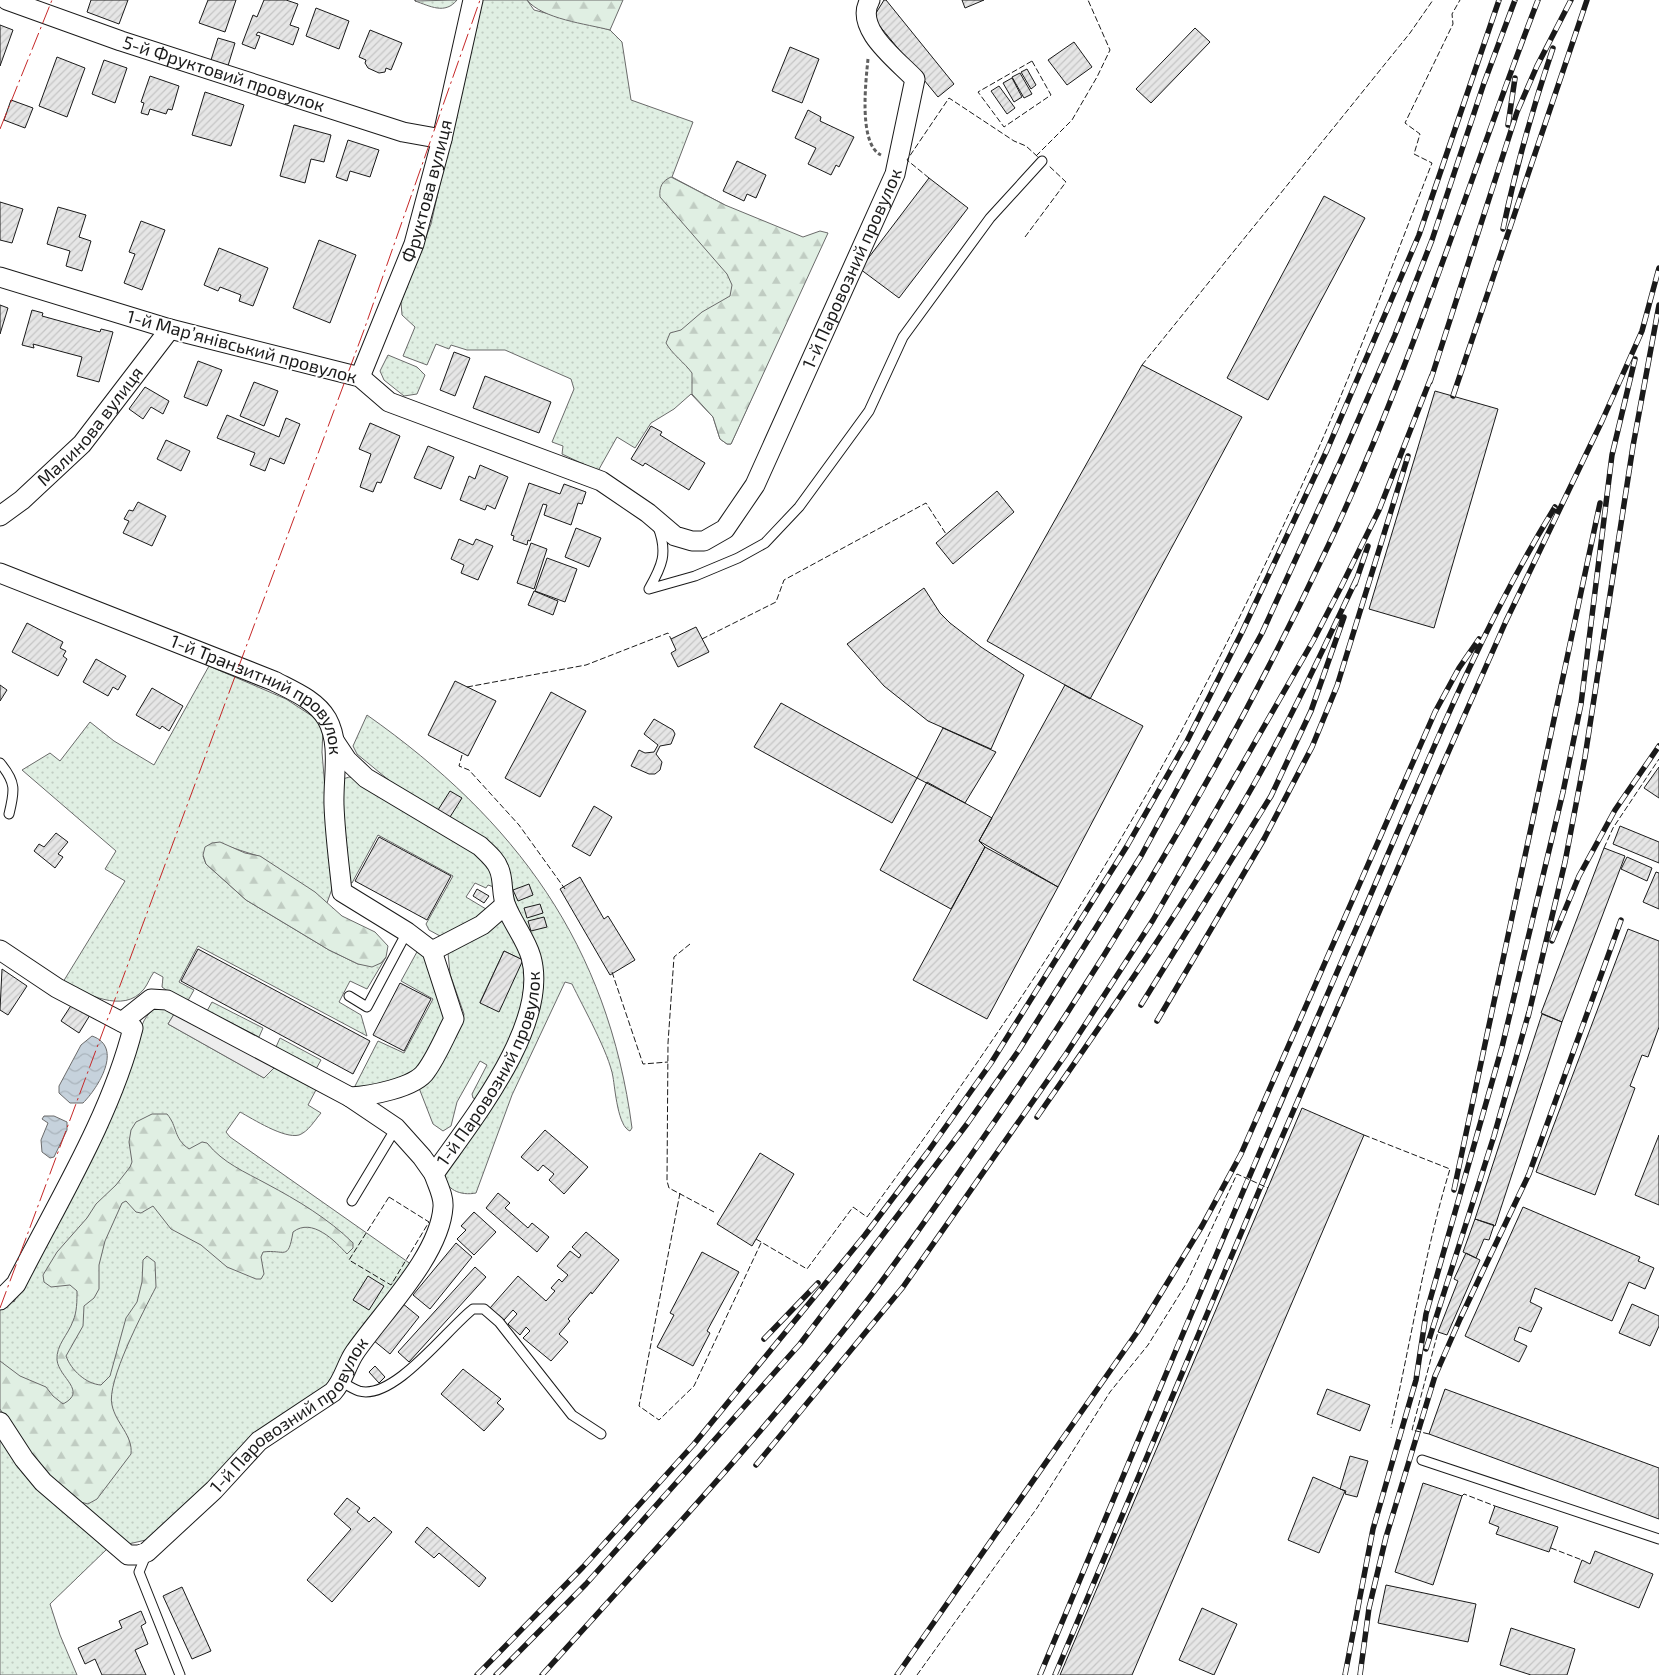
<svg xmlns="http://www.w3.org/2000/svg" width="1659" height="1675" viewBox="0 0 1659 1675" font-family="'Exo 2',sans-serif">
	<defs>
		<pattern id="grass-dots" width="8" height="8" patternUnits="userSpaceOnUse" patternTransform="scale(1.25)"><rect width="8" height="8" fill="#e0efe3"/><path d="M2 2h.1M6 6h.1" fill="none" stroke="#c0ccc2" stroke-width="1.8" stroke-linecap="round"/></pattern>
		<pattern id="forest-firs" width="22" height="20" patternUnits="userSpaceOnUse" patternTransform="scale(1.25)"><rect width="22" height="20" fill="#e0efe3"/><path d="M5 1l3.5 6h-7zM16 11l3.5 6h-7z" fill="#c0ccc2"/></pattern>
		<pattern id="water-waves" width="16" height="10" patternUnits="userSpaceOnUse" patternTransform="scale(1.25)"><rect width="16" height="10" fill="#c6d2dc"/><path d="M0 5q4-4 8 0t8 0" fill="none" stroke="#aab4bc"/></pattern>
		<pattern id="building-hatch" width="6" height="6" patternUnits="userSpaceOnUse" patternTransform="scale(1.25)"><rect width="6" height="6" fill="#e6e6e6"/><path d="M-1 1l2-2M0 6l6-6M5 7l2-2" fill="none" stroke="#c5c5c5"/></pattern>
	</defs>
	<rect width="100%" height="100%" fill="#fff"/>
	<path fill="url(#grass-dots)" stroke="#6a6a6a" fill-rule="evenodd" d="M457,0C445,15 430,6 415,1Z
		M481,0H527L534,10L610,30L622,42L631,100L693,122L672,177L723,204L808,260L774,349L731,444H727L720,439L713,417L691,394L674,409L651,423L635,448L617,437L598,471L562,454L563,446L552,442L574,389L571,379L505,350H467L451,345L449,349L436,344L427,365L403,356L415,327L402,315L401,302L431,224Z
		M388,355L417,367L425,375L417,394L404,396L384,380L380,371Z
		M209,666L286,699L315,718L323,729L322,752L333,886L327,903L261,857L230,847L203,856L206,864L246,900L329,950L358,964L381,963L386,957L367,989L350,981L339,1002L361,1015L367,1036L198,946L179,982L194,990L186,1004L162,987L163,977L154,972C150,977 148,984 144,989C124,1015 84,993 63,982L125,881L105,869L116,851L22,770L50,753L60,761L90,722L114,741L154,765Z
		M367,715C516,820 608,945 632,1128L630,1131C618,1127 615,1089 613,1077C609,1053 583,1007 572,984L565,982L512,1095L476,1193C461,1196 444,1190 445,1173L508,1079L535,947L515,902L508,878L357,754L353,746Z
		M349,777L354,778L474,852L490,867L494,887L488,885L486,888L475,883L466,897L486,909L480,920L440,936L429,930L426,924L453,876L378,835L352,883L350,882L339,786L343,779Z
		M502,921L507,923L525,959L524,998L505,1062L477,1099L473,1098L472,1094L487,1065L480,1061L457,1102L451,1126L443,1131L433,1124L419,1088L463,1020L464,1014L450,974L448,953ZM504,951L523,960L480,1003V1002Z
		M418,950L427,957L447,1016L422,1069L370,1089L354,1088L378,1041L404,1053L433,999L401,981Z
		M212,1002L263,1028L259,1037L207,1011Z
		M159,1006L176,1011L168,1024L264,1078L276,1066L317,1088L308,1105L321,1113C315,1120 308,1132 299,1135C284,1139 253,1119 240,1112L226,1132L230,1137L415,1267L365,1322L340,1366L323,1389L150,1539L107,1549L50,1604L60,1635L77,1675H0V1290L14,1302L137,1042C141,1026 144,1014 159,1006Z
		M280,1038L321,1060L316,1069L276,1047Z"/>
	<path fill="url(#forest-firs)" stroke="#6a6a6a" d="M527,0H623L610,30C587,24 542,19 527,0Z
		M671,177L725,205L803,237L820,231L828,233L731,444H727L720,439L713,417L692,394V373C684,362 672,354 666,343L670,333L681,330L702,312L730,296L732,285L727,274L660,197C659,187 662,181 671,177Z
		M220,842L245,853L260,856L315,892L342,916L375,932L388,946L386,957L381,963L372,967L358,964L329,950L246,900L206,864L203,855L205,847L212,843Z
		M152,1114H167C178,1127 173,1138 189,1149L202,1142L207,1143C223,1163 245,1172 267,1184C297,1200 329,1219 353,1243V1248L347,1254C335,1241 312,1217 293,1232C288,1262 285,1249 263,1252L261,1257L264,1274L261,1279H256L227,1267L201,1245L171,1229L153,1206L141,1213L136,1212L126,1201L122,1203L105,1241L99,1265V1289L94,1298L84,1306L83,1326L66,1356C71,1370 86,1384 101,1385L110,1376L126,1318L137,1302L142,1282L143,1260L147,1256L155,1262L156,1287C144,1310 106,1382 112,1405C116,1424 133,1435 131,1454L97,1499L88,1504L77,1501L43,1475L0,1409V1361L20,1376L46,1387L53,1396L63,1404C88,1391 59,1378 57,1360C56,1345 68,1335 73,1321C77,1312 77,1301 77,1291L70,1285L51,1287L44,1282L43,1275L57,1252L87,1218L96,1204L116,1185L130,1167L132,1162L129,1142L131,1130L136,1122Z"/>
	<path fill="#ededed" stroke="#6a6a6a" d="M176,1011L276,1066L264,1078L168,1024Z"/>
	<path fill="url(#water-waves)" stroke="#6a6a6a" d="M92,1036C124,1047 98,1088 83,1103H70L59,1093V1086L81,1045Z
		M44,1116H54L67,1122V1130L54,1157L50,1158L42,1152L41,1140L48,1123L42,1119Z"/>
	<path fill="url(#building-hatch)" stroke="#1a1a1a" d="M91,0H128L119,24L87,12Z
		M208,0H236L225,32L199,23Z
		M264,0H286L298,4L290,25L299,28L293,45L258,32L256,35L260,36L255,49L242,44L253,15L257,17Z
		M884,0H886L954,84L938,97L873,18Z
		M962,0H984L965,8Z
		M316,8L349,21L339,49L306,36Z
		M0,25L13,30L0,66Z
		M1195,28L1210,42L1151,103L1136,89Z
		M370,30L402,43L391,70L386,68L385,72L379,73L368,68L365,63L366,60L359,57Z
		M218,38L235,43L227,69L210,63Z
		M1074,42L1092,67L1067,85L1048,60Z
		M790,47L819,59L802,103L772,91Z
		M57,57L85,68L67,117L39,106Z
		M104,60L127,68L115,103L92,94Z
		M1027,69L1036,85L1031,89L1021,72Z
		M1020,73L1032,94L1024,98L1012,77Z
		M150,76L179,86L172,110L168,109L166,114L150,109L148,115L141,113L144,103L141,102Z
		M1012,78L1022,97L1014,102L1003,83Z
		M999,86L1015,108L1007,114L991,91Z
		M205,92L244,105L231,146L192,135Z
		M11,100L33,108L25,128L4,120Z
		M808,110L821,117L820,121L854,137L839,167L836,165L831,175L808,164L816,148L795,138Z
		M294,125L331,135L324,162L311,159L305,183L280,176Z
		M348,140L379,150L370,177L350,171L347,181L336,177Z
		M737,161L766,175L756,198L747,194L744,201L723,191Z
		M929,178L968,208L899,298L860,269Z
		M1324,196L1365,218L1268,400L1227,378Z
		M0,202L23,209L12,243L0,240Z
		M58,207L86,215L79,237L91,241L82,271L66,266L70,251L47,244Z
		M141,221L165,230L142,290L124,283L135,254L129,252Z
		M319,240L356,255L330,323L293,308Z
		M219,248L268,268L253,306L239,301L241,295L220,287L218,291L204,285Z
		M0,305L8,308L0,334Z
		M32,310L43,313L42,316L100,332L101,329L113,332L99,382L77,376L82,357L33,344L34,348L22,345Z
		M454,352L470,358L455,396L440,390Z
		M198,361L222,370L207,406L184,397Z
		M1142,365L1242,417L1090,699L987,641Z
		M485,376L551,402L539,433L473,408Z
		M254,382L278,391L264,426L240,416Z
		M145,387L169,401L163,414L151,407L143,419L129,409Z
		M1435,391L1498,409L1434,628L1369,609Z
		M227,415L279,437L286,418L300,424L284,464L270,458L265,471L250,465L255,453L217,438Z
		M370,423L400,436L381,483L377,482L373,492L360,487L371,454L359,449Z
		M651,426L662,432L660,435L705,463L689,490L645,463L643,466L631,459Z
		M166,440L190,451L181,471L157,459Z
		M428,446L454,457L441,489L414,478Z
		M480,465L508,477L495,509L487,505L485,510L460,500L469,476L475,479Z
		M529,483L560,494L564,484L586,492L582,504L578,503L571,525L544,515L547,505L543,504L530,541L528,540L527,545L513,540L514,536L511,535Z
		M997,491L1014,512L953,564L936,543Z
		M138,502L166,516L152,546L123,533L129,521L124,519L129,510L133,511Z
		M576,528L601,538L589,567L565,557Z
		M459,539L473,545L476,539L493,546L478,580L461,573L464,565L451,559Z
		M531,543L547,549L534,589L517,583Z
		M547,558L577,569L565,602L535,591Z
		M924,588L940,613L950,623L981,647L1024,675L991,749L928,721L884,686L847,644Z
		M534,591L558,601L553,615L528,605Z
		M27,623L63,642L60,648L66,651L63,656L67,659L58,676L12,652Z
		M696,627L709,652L678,667L671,653L676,650L671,639Z
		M96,659L126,676L118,690L113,687L108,696L83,682Z
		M455,681L496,701L468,756L428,735Z
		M0,685L7,690L0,701Z
		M1065,685L1143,726L1058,887L979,841Z
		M152,688L183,706L169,731L162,726L160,729L136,715Z
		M551,692L586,711L540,797L505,778Z
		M781,703L917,778L892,823L754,747Z
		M654,719L673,730L675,734L671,744L660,746L656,754L662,762L660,770L655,774H649L631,766L639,750L645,753L654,752L658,745L644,734Z
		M943,728L996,752L965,803L917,778Z
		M1659,767V798L1644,788Z
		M927,782L992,818L979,841L985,847L951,909L880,870Z
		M450,791L462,798L450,817L438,810Z
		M594,806L612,817L590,856L572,846Z
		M1620,826L1659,842V863L1613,844Z
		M56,833L68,842L58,854L63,857L55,868L34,851L39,844L44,847Z
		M379,837L451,876L427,920L355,881Z
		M985,847L1058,887L987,1019L913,980Z
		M1604,848L1625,856L1562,1022L1541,1013Z
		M1627,857L1652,868L1647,881L1621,869Z
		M1656,872L1659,873V909L1643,902Z
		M580,877L604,919L608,916L635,960L610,975L560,889Z
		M529,884L533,895L518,901L513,890Z
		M477,889L489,896L484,903L473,896Z
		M540,904L543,913L527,918L524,908Z
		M544,917L547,927L531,931L528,921Z
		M1628,929L1659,941V1027L1648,1057L1642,1055L1630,1086L1635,1088L1595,1195L1536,1172Z
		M198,949L370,1041L353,1074L181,981Z
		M504,951L523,960L499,1012L480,1003Z
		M2,969L27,986L8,1015L0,1010Z
		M400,983L431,999L404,1051L373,1035Z
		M72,1004L90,1015L79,1033L61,1021Z
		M1542,1014L1562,1022L1495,1226L1475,1219Z
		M1302,1108L1364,1135L1132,1675H1060Z
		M545,1130L588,1167L564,1194L549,1180L554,1174L543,1165L538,1171L521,1157Z
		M1659,1135V1205L1635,1195Z
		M760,1153L794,1174L752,1246L717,1224Z
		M498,1193L510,1203L505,1208L528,1228L532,1223L549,1237L537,1252L486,1208Z
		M1523,1207L1640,1257L1638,1261L1654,1268L1645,1289L1629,1282L1612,1321L1535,1288L1530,1302L1542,1308L1531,1332L1519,1327L1514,1340L1527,1346L1519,1362L1465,1336Z
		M474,1212L496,1232L474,1255L457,1239L466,1230L461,1226Z
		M1475,1219L1494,1225L1489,1240L1484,1239L1476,1258L1463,1252Z
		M586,1232L619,1260L592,1294L591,1292L568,1319L570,1321L559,1334L568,1342L551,1361L523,1338L530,1331L526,1327L520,1335L508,1324L517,1314L513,1310L504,1320L490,1308L518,1276L546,1301L555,1291L551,1288L559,1279L562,1282L568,1275L557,1266L570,1251L579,1258L581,1255L572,1247Z
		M456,1243L472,1257L430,1309L413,1295Z
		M702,1252L739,1272L707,1331L710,1333L693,1366L657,1347L674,1315L670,1313Z
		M1466,1253L1480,1260L1447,1335L1438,1332L1458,1281L1454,1279Z
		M475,1267L486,1277L409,1362L398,1352Z
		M368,1276L384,1286L369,1310L353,1300Z
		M402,1303L419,1317L390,1354L373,1340Z
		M1632,1304L1659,1316V1326L1650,1346L1619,1333Z
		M375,1366L385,1377L379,1383L369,1372Z
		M463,1369L501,1399L497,1403L504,1409L484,1431L441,1394Z
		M1327,1389L1370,1405L1360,1431L1317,1414Z
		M1445,1389L1659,1468V1519L1429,1434Z
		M1350,1456L1368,1461L1357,1497L1345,1494L1346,1491L1340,1489Z
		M1313,1477L1345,1491L1319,1553L1288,1540Z
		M1423,1483L1462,1496L1433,1585L1395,1572Z
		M347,1498L360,1508L357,1512L369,1522L374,1517L392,1532L332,1602L307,1580L351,1529L334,1514Z
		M1495,1506L1558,1527L1549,1552L1496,1534L1499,1527L1489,1523Z
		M427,1527L486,1578L479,1587L439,1553L434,1558L415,1542Z
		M1595,1551L1653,1574L1639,1608L1574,1582L1582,1560L1590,1564Z
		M1386,1585L1476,1604L1468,1642L1378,1623Z
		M182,1587L211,1651L192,1659L163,1596Z
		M1202,1608L1237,1624L1214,1675L1179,1660Z
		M141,1611L146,1623L141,1626L148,1644L135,1650L146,1675H102L95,1659L85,1664L78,1648L122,1628L119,1621Z
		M1511,1628L1575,1649L1567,1675H1531L1500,1665Z"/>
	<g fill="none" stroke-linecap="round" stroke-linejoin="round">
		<defs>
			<path id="lane" d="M649,589L695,576L738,558L765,543L799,507L869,411L903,337L990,218L1042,161
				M649,589C662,566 668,553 658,527
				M0,763C16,782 15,790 9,814
				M349,996L367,1007L407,932
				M352,1201L396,1128
				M342,1382C347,1385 353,1389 359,1391C394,1401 447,1329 473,1309H484L499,1322L572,1415L601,1434
				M1422,1460L1659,1539
				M146,1555L139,1572L180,1675"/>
			<g id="street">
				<path id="s1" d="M7,0L121,41L403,132L442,139"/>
				<path id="s2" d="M0,277L170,329L360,377L389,402L601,481L648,513L675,536L692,541H704L725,529L755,485L895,174L915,79C897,60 853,28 870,0"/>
				<path id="s3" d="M360,377L414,244L442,139L473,0"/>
				<path id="s4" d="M0,516L22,500L82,444L170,329"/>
				<path id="s5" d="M0,573L274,681C293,691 316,700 327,719C341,744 333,777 334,805C335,834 339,863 342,892L407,932L432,951L454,1019C445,1036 437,1056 426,1071C415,1088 369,1096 350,1097L167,1000L151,999L122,1022"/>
				<path d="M0,950L57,988L133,1028C111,1116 57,1203 16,1284L0,1300"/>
				<path d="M432,951L482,925L505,905"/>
				<path d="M350,1097L396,1128L422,1157L434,1174"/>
				<path id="s6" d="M0,1422L24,1459L43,1482L128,1555H139L147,1552L214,1490L259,1441L333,1392C344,1380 346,1365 355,1352C382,1313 440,1255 443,1207C444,1196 437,1184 434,1174C470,1122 550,1025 531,957C526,939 513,924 506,906C501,895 504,880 499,869C496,860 487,853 480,846L366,778L347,760L335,742"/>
			</g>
		</defs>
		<use href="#lane" stroke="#1a1a1a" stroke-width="11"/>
		<use href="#street" stroke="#1a1a1a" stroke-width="21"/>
		<path stroke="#5f5f5f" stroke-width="3" stroke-dasharray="4 2.5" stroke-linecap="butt" d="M868,59C866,80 858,144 881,155"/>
		<use href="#lane" stroke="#fff" stroke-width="9"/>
		<use href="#street" stroke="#fff" stroke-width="19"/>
		<defs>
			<path id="rail" d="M1508,125L1515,78
				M1503,229C1516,167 1533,107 1553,48
				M1430,382L1517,112L1537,66L1571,0
				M1453,396L1587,0
				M1355,584L1368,546
				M1552,941L1579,876L1615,810L1659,746
				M1141,1005L1271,796L1311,711L1344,617
				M1528,1017L1565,862L1585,757L1633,446L1659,305
				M1157,1021L1264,839L1312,747L1337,686L1408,456
				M1037,1117C1113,1008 1189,899 1254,784C1292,717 1324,647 1357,578
				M1454,1190L1600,503
				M764,1339L818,1283
				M1426,1349L1494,1136L1529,1012
				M756,1465L903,1287L1066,1054L1153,920L1313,641L1342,585L1379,510L1432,375
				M477,1675L583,1567L694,1444L865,1235L927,1153L991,1063L1127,846L1187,741L1242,632L1327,450L1419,235L1499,0
				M496,1675L586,1584L800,1344L967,1124L1019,1050L1141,856L1262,633L1341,460L1395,335L1432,240L1484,83L1515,0
				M542,1675C652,1553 765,1432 866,1302C906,1250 943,1195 981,1141C1113,952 1231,753 1329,544C1412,368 1468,181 1538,0
				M897,1675L1138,1331L1202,1226L1241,1154L1435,712L1459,668L1479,639
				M1040,1675C1145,1424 1249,1173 1358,924C1419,784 1475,637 1555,507
				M1055,1675L1261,1186L1429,796L1506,621L1602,421L1642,331L1659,268
				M1345,1675L1373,1529L1416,1380L1426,1314L1502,1047L1563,792L1581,704L1612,455L1635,359
				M1360,1675L1369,1608L1386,1537L1435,1376L1460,1319L1529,1174L1621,920"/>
		</defs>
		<use href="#rail" stroke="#1a1a1a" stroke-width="5.5"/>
		<use href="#rail" stroke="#fff" stroke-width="4" stroke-dasharray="11" stroke-linecap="butt"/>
		<path stroke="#1a1a1a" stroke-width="1" stroke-dasharray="6 2.5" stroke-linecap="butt" d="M414,0H416
			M1032,61L1051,95L1004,127L978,92Z
			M1036,156L1072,120L1097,77L1110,50L1088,0
			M929,178L907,160L949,98L1014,141L1026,146L1038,157
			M1025,237L1066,182L1048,165
			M1142,365L1410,33L1433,0
			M702,639L776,602L784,580L926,503L946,534
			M467,687L586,665L668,633L671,639
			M462,755L459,766L469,770L519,825L565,889
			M1604,848L1613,828L1659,759
			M690,944L674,957L668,1043L667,1181L669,1188L714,1212
			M612,972L643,1064L668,1062
			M1364,1135L1450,1169C1424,1254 1411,1342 1391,1428
			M680,1193L639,1406L659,1420L694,1386L761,1243
			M389,1197L429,1222L391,1285L349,1260Z
			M756,1239L807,1269L853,1207L867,1217C982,1060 1093,898 1184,726C1231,637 1275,546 1316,454C1358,359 1394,260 1432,163L1414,154L1420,134L1405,123L1453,24L1452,14L1460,0
			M1429,1434L1412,1430L1438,1332
			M1462,1496L1464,1494L1495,1506
			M1551,1548L1582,1560
			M917,1675L1037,1508L1110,1392L1148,1345L1186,1284L1237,1174L1268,1188"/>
		<path stroke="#c62828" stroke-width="1" stroke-dasharray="18 4 2.5 4" stroke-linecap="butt" d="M0,129L52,0
			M0,1308L364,330L480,0"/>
	</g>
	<g text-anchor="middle" stroke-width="4" stroke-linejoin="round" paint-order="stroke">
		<g font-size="18" fill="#1a1a1a" stroke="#fff">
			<text dy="6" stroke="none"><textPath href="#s1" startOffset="229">5-й Фруктовий провулок</textPath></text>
			<text dy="6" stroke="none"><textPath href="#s3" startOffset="198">Фруктова вулиця</textPath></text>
			<text dy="6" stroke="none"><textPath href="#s2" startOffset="1075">1-й Паровозний провулок</textPath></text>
			<text transform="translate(242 347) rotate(15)" y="6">1-й Марʼянівський провулок</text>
			<text dy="6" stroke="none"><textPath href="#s4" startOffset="128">Малинова вулиця</textPath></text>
			<text dy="6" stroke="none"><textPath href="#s5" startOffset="291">1-й Транзитний провулок</textPath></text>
			<text dy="6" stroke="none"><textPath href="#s6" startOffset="825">1-й Паровозний провулок</textPath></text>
			<text dy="6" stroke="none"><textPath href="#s6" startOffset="405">1-й Паровозний провулок</textPath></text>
		</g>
	</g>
</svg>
